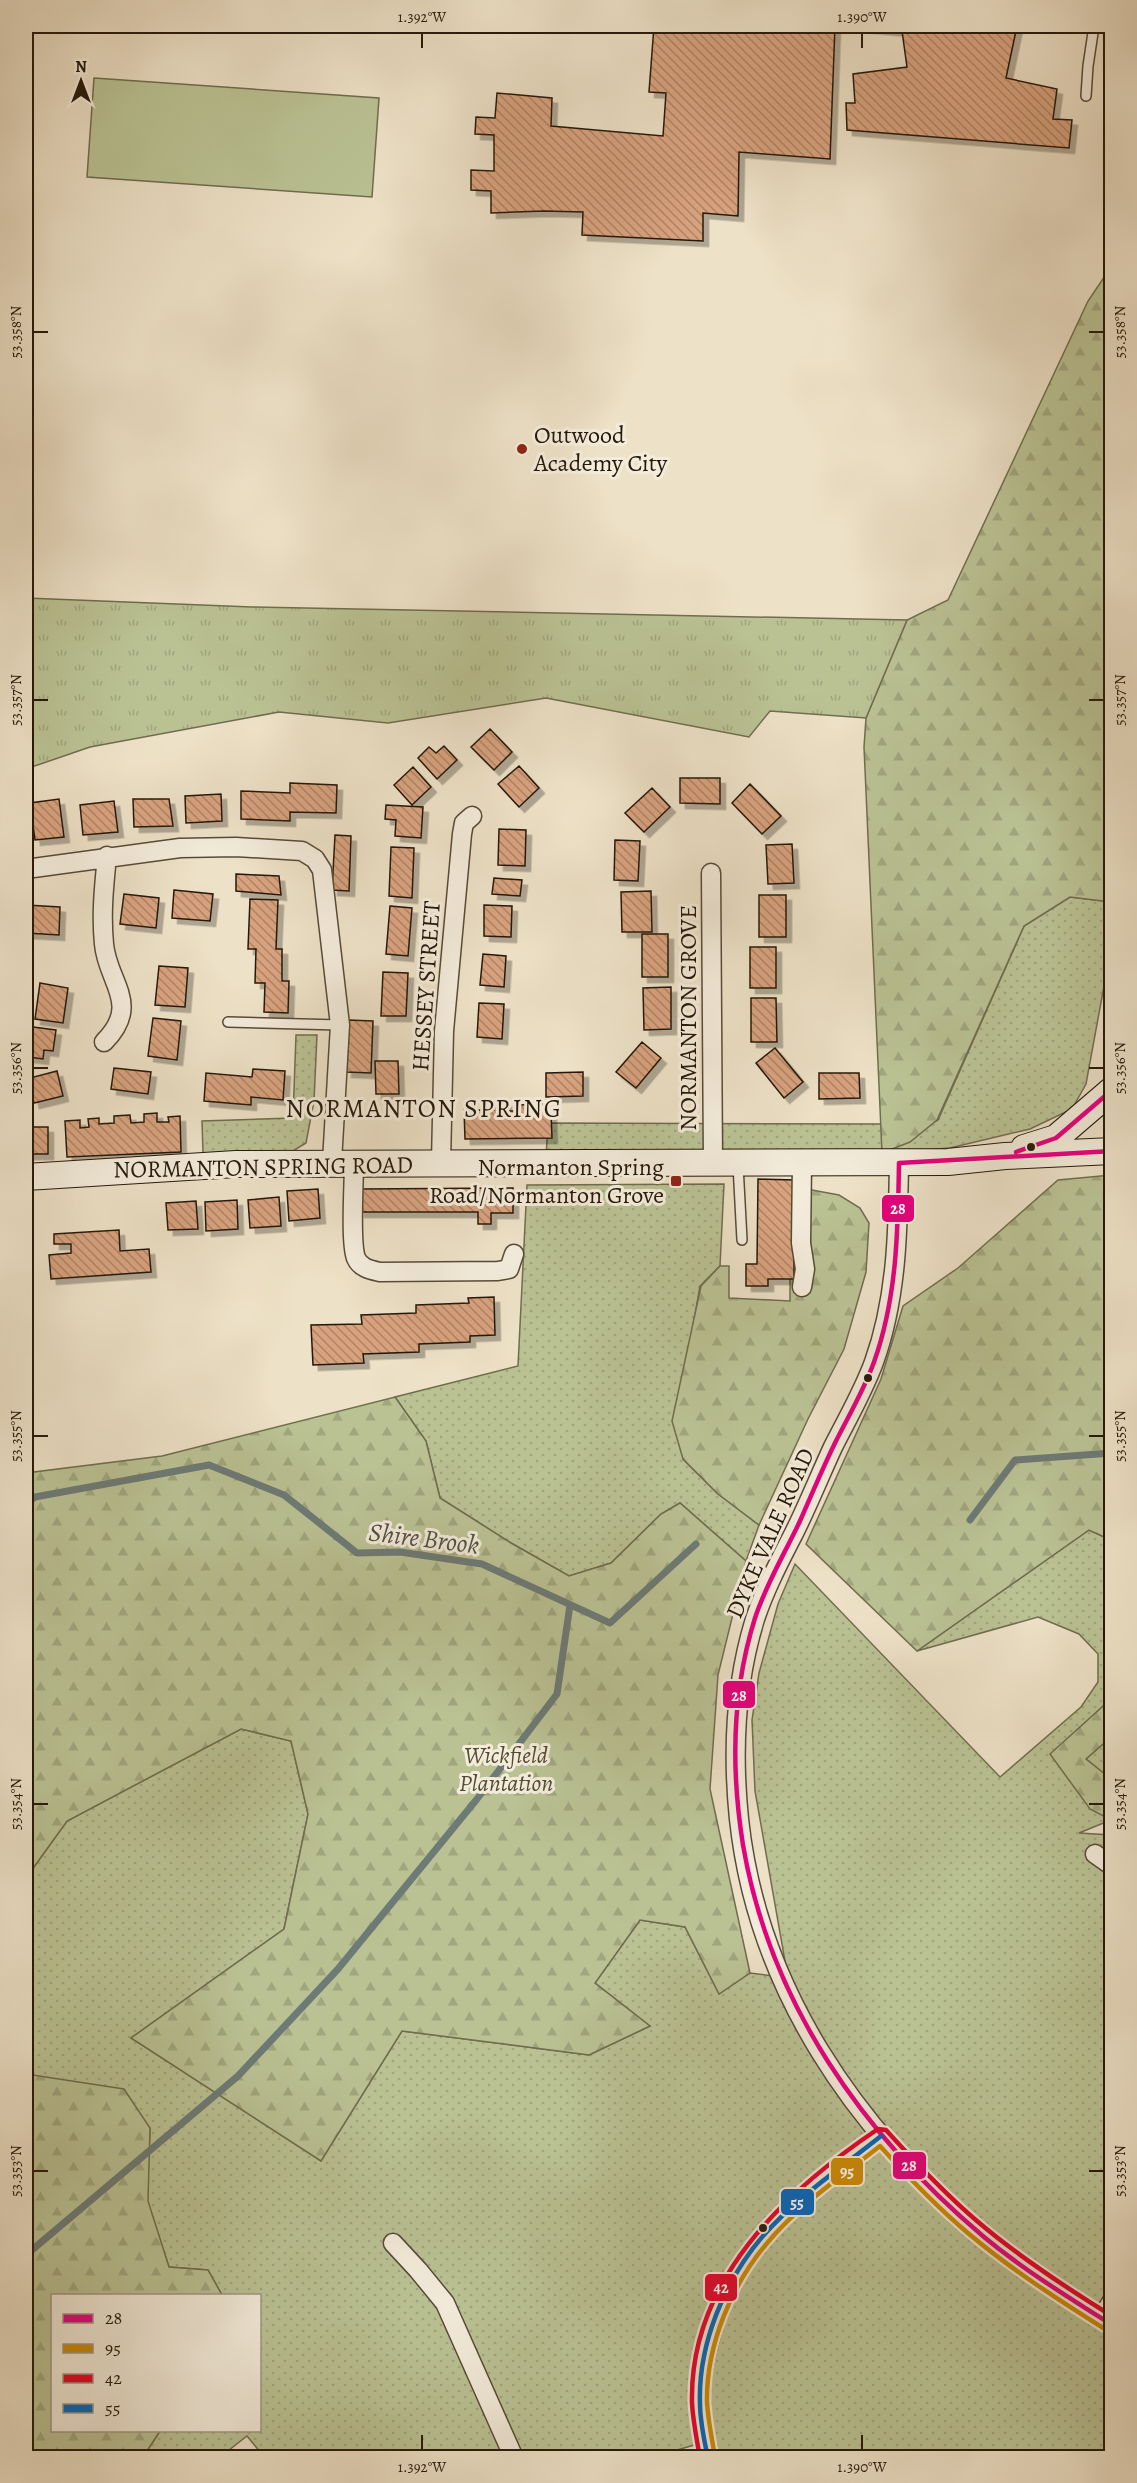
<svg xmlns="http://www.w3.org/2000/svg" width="1137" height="2483" viewBox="0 0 1137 2483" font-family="Alegreya,serif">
	<defs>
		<pattern id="grass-dots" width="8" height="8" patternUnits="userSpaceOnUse" patternTransform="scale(1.5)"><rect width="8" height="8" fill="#bac294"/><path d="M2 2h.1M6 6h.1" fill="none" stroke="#a0a67e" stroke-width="1.8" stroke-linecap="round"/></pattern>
		<pattern id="forest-firs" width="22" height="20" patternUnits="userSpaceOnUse" patternTransform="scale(1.5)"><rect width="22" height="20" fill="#bac294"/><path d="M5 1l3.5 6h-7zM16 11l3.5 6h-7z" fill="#a0a67e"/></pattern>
		<pattern id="park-tufts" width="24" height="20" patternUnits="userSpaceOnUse" patternTransform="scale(1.5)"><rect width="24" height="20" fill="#bac294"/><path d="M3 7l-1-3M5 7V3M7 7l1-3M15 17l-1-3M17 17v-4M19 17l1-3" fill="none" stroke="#a0a67e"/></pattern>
		<pattern id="building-back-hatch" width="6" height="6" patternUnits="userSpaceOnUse" patternTransform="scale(1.5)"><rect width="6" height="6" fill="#d8a27e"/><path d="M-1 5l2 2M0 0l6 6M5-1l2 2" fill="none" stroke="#af8365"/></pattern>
		<filter id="shadow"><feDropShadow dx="5.5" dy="5.5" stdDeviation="0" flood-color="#0004"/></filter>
	</defs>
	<rect width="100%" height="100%" fill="#ede1c7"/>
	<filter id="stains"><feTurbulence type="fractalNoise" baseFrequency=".00333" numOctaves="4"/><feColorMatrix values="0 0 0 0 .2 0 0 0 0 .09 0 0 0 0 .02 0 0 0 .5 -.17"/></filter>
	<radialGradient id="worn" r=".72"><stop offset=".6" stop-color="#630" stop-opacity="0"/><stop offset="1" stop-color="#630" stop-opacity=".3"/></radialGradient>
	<path fill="url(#grass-dots)" stroke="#706d4e" stroke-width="1.5" d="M1070,897L1111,902V948L1086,1084L1072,1109L1030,1129L950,1148L882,1153L546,1157L548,1123L882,1124L883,1153L938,1120L1024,926Z
		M296,1035H317L314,1101L306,1143L293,1151L203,1153L202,1121L293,1118Z
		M724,1184L720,1266L700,1286L688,1354L683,1459L718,1494L759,1525L746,1561L680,1503L661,1514L611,1563L569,1576L511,1543L440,1498L426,1441L395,1397L518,1366L527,1185Z
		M1089,1530L1111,1540V1699L1051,1754L1111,1820L1079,1833L1111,1835V2457L718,2458L712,2440L649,2458H265L247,2436L220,2457H143L160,2431L260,2430V2296L222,2295L208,2270L169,2267L147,2201L150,2128L26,2074V1878L67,1821L241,1729L291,1741L308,1814L284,1929L131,2038L321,2161L402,2031L589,2055L650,2026L595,1983L640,1920L685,1927L719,1994L750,1973L788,1978L755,1791L752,1720L759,1673L778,1604L795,1564L1000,1777L1081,1707L1098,1682V1654L1079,1634L1038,1617L917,1651Z
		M1111,1737V1779L1086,1759Z"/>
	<path fill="url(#forest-firs)" stroke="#706d4e" stroke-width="1.5" d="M1111,267V902L1070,897L1024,926L937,1120L910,1142L882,1153L864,747L866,718L907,620L948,600L1088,301Z
		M1111,1175V1540L1089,1530L917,1651L806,1544L881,1379L903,1306L958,1268L1058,1180Z
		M790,1186L839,1195L860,1208L869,1223L866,1272L844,1349L808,1419L759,1525L718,1494L683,1459L672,1421L701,1286L720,1266H729V1298L790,1301Z
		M395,1397L426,1441L440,1498L511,1543L569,1576L611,1563L661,1514L680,1503L746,1561L718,1675L710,1789L750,1973L719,1994L685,1927L640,1920L595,1983L650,2026L589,2055L402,2031L321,2161L131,2038L284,1929L308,1814L291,1741L241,1729L67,1821L26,1878V1473L162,1456Z
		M1111,1699V1737L1086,1759L1111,1779V1820L1090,1809L1050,1754Z
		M26,2074L124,2089L150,2128L148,2201L169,2267L208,2270L222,2295L52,2296V2430L160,2431L143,2457H26V2388L31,2382L26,2359Z"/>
	<path fill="url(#park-tufts)" stroke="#706d4e" stroke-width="1.5" d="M26,598L252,607L907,620L866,718L770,711L749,737L546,698L388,723L279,712L90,747L26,769Z"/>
	<path fill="#bac294" stroke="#706d4e" stroke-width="1.5" d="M94,78L379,98L372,197L87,177Z"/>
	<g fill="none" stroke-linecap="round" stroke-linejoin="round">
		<path stroke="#6d7a76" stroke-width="7" d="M26,1504L35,1497L209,1465L284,1495L357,1553L400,1552L482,1564L610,1623L696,1544
			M970,1520L1015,1460L1112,1453
			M26,2255L238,2076L338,1969L477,1799L557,1694L570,1605"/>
	</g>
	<path fill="url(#building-back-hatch)" stroke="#261809" stroke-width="1.5" filter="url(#shadow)" d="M654,26H835L830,159L739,152L738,216L703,213V241L582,235L583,212L544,211L491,213V191L471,190V170L494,171V135L475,134L476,117L495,118L497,93L552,98L551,126L663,136L666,93L649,92Z
		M849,26H1017L1006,78L1057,89L1053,119L1072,120L1069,148L847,130L846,103H855L853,74L907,67L902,31Z
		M490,729L512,752L494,770L471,747Z
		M444,746L457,760L437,779L418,758L429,747L436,753Z
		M519,766L539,788L519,807L498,784Z
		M413,767L431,787L412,805L394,785Z
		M680,778H720V804L680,803Z
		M290,783L337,785L336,813L290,812V821L241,819V791L290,793Z
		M750,784L781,816L762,834L732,803Z
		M652,788L670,807L644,832L625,813Z
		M221,794L222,821L186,823L185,796Z
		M59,799L64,837L35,840L30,803Z
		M133,799H169L173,826L134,827Z
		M114,801L118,832L83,835L80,805Z
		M386,805L423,807L421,838L395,836L396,820L385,819Z
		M499,829L526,830L525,866L498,865Z
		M335,835L351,836L349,891L332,890Z
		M615,840L640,841L638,881L614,880Z
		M792,844L794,883L768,884L766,845Z
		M391,847L414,848L412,898L389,896Z
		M236,874L279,876L281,895L236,891Z
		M494,878L522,880L520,896L492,894Z
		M174,890L213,894L210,921L172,918Z
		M651,891L652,932H622L621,892Z
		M124,894L159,898L156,928L120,924Z
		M759,895H786V937H759Z
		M250,899L278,900L276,949H282V981H289L288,1013L264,1012L265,983H255L256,949H248Z
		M26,905L60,907L59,935L26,933Z
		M484,905L512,906L511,937L484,936Z
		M390,906L412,908L408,956L386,954Z
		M642,934H668V977H642Z
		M750,947H776V988H750Z
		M483,954L506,956L504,987L480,985Z
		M159,966L188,968L185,1007L155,1005Z
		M383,972L408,973L406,1016H381Z
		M40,983L68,988L63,1023L35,1019Z
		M671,987V1029L644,1030L643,988Z
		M751,998H776L777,1042H751Z
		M479,1003L504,1004L502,1039L477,1037Z
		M153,1018L181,1021L177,1060L148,1056Z
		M348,1020L373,1021L371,1073L346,1072Z
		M33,1027L56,1030L53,1051L44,1050L43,1059L29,1057Z
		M642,1042L661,1058L636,1088L616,1072Z
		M775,1048L803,1082L784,1098L756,1063Z
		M375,1061H398L399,1094H376Z
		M114,1068L151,1072L148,1094L111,1089Z
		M253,1069L285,1071L283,1100L251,1097V1105L204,1101L206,1073L252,1077Z
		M57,1071L63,1096L34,1103L32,1095L26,1097V1079Z
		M583,1072V1096L546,1097V1073Z
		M819,1073H859L860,1098L819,1099Z
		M494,1102H506V1111H520V1105L543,1104V1112H551L552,1138L465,1139L464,1110H494Z
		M157,1113V1122H169L168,1117L180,1116L181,1152L67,1157L65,1121L80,1120V1128L89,1127L88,1119L99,1118V1124L114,1123V1116L130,1115L131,1123L144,1122V1114Z
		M26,1127H48V1154H26Z
		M758,1179L794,1180V1279H768V1286H746V1264H757Z
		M513,1188V1213H491V1224H478V1212H359V1189Z
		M318,1189L320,1218L289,1221L287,1191Z
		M279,1197L281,1226L250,1228L248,1200Z
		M237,1200L238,1229L206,1231L205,1202Z
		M196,1201L198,1229L168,1230L166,1203Z
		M119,1230L120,1251L149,1249L151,1272L51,1279L49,1255L71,1253V1244H54V1234Z
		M494,1297L495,1335L470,1336V1342L419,1344V1352L363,1354L364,1363L313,1365L311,1325L362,1324L361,1315L416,1313V1305L469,1303L468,1298Z"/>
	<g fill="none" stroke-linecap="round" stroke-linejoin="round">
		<defs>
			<path id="lane" d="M1086,96L1088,66L1094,26
				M228,1022L340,1025
				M738,1165L742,1240"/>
			<path id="street" d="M26,869L180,848L236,847L302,851L315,859L322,870L340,1025L332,1162
				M711,873L713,1163
				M104,1042C142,1004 107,982 104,944C101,914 104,886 107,856
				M441,1162L444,1031L462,834L464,823L472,816
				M354,1163C354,1184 350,1242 356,1258C360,1268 371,1270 380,1272L498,1271L509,1269L514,1254
				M802,1163L801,1243L805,1269L802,1287
				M899,1163C898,1230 897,1298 874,1362C863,1392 847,1419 833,1447C820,1475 808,1505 794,1533C780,1560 765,1589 755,1619C735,1684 732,1751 739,1819C757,1988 855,2130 984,2237C1024,2270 1068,2297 1112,2325
				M1095,1854L1112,1866
				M393,2243L418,2270L445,2303L514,2458
				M1101,2319L1112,2301
				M708,2458C704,2437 699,2415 700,2394C700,2378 704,2361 708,2345C714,2322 722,2298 734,2277C766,2218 830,2177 881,2136"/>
			<path id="secondary" d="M1024,1148L1056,1138L1112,1090
				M26,1177L236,1164L948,1162L1005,1156L1112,1151"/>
		</defs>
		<use href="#lane" stroke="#584a38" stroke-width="12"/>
		<use href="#street" stroke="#584a38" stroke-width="21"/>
		<use href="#secondary" stroke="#261809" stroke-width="28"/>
		<use href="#lane" stroke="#f3ecdb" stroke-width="9"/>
		<use href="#street" stroke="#f3ecdb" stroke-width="18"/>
		<use href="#secondary" stroke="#f3ecdb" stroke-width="26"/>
		<defs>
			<path id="bus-1" d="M1112,1151L899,1163C898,1230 897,1298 874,1362C864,1390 849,1415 836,1441C823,1467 812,1494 800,1521C785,1553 766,1584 755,1618C732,1691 731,1770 743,1845C770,2003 863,2135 984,2237C1024,2270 1068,2297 1112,2325
				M1016,1152L1056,1138L1112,1090"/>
			<path id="bus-2" d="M715,2457C712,2439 708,2420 707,2402C706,2345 732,2284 768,2242C800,2204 842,2176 880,2146C908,2177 937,2207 969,2234C1012,2270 1060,2301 1108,2331"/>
			<path id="bus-3" d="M700,2458C697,2440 693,2422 692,2403C689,2281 784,2192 878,2129L886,2130C915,2162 944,2193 977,2221C1019,2257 1065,2287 1112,2316"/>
			<path id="bus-4" d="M708,2458C704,2440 700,2422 700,2403C698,2344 725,2280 763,2236C797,2197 841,2168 881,2136"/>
		</defs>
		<use href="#bus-1" stroke="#f3ecdb" stroke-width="9"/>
		<use href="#bus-2" stroke="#f3ecdb" stroke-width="9"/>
		<use href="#bus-3" stroke="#f3ecdb" stroke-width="9"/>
		<use href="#bus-4" stroke="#f3ecdb" stroke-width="9"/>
		<use href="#bus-1" stroke="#e5007d" stroke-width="4.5"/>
		<use href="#bus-2" stroke="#cd8a02" stroke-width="4.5"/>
		<use href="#bus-3" stroke="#e4002b" stroke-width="4.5"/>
		<use href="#bus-4" stroke="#0065bd" stroke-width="4.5"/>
	</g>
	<path fill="none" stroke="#261809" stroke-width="2" d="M422,33V48M862,33V48M33,332H48M1089,332H1104M33,700H48M1089,700H1104M33,1068H48M1089,1068H1104M33,1436H48M1089,1436H1104M33,1804H48M1089,1804H1104M33,2171H48M1089,2171H1104M422,2435V2450M862,2435V2450"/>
	<g fill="#8f2418" stroke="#f3ecdb" stroke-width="2">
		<circle cx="522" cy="449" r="6"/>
		<rect x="670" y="1175" width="12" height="12" rx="3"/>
	</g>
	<g fill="#261809" stroke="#f3ecdb" stroke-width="2">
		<circle cx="1031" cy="1147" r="5"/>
		<circle cx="868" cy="1378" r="5"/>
		<circle cx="763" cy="2228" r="5"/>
	</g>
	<g text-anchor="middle" stroke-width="6" stroke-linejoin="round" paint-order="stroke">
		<g font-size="24" fill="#261809" stroke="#f3ecdb" text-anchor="start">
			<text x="534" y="443">Outwood<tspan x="534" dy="28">Academy City</tspan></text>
			<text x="664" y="1175" text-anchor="end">Normanton Spring<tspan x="664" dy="28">Road/Normanton Grove</tspan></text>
		</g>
		<g font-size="24" fill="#261809" stroke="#f3ecdb">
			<text transform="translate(426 986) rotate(-86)" y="8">HESSEY STREET</text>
			<text transform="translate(688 1018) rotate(-90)" y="8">NORMANTON GROVE</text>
			<text transform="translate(263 1167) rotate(-1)" y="8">NORMANTON SPRING ROAD</text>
			<text transform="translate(770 1533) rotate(-66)" y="8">DYKE VALE ROAD</text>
		</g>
		<g font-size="24" font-style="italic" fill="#524b33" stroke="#f3ecdb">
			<text x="506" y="1763">Wickfield<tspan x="506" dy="28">Plantation</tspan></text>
		</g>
		<g font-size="26" letter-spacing="1.5" fill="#261809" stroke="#f3ecdb">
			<text x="424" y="1117">NORMANTON SPRING</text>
		</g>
		<g font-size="26" font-style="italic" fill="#4f5148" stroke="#f3ecdb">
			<text transform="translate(424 1538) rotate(7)" y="9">Shire Brook</text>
		</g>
	</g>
	<g stroke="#f3ecdb" stroke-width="2">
		<rect x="881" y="1194" width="34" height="29" rx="6" fill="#e5007d"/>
		<rect x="722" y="1680" width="34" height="29" rx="6" fill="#e5007d"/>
		<rect x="892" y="2151" width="35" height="29" rx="6" fill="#e5007d"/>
		<rect x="830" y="2157" width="34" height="29" rx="6" fill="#cd8a02"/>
		<rect x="780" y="2188" width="35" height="28" rx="6" fill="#0065bd"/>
		<rect x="704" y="2273" width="34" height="29" rx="6" fill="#e4002b"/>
	</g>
	<g font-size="16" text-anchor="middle" font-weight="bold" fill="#fff">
		<text x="898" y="1214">28</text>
		<text x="739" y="1701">28</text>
		<text x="909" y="2171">28</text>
		<text x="847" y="2177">95</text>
		<text x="797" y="2208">55</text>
		<text x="721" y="2293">42</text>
	</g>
	<rect width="1137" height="2483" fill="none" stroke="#ede1c7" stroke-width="66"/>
	<rect x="51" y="2294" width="210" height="138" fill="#f3ecdb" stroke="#a19787" stroke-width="1.5"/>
	<rect x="63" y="2314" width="30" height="9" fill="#e5007d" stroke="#a19787" stroke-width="1.5"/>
	<text x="105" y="2324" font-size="18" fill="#261809">28</text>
	<rect x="63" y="2344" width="30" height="9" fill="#cd8a02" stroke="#a19787" stroke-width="1.5"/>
	<text x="105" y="2354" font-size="18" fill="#261809">95</text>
	<rect x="63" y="2374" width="30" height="9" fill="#e4002b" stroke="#a19787" stroke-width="1.5"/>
	<text x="105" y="2384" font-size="18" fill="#261809">42</text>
	<rect x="63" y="2404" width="30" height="9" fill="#0065bd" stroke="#a19787" stroke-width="1.5"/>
	<text x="105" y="2414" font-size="18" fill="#261809">55</text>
	<g transform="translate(81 81)" stroke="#f3ecdb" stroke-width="4.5" paint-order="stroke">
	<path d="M0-4.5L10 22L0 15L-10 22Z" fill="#261809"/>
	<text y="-9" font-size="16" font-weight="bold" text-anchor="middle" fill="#261809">N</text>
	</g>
	<rect x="33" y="33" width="1071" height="2417" fill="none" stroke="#261809" stroke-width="2"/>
	<g font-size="15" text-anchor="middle" fill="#261809">
		<text x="422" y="22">1.392°W</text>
		<text x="862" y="22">1.390°W</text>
		<text transform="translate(16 332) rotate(-90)" y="5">53.358°N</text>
		<text transform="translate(1120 332) rotate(-90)" y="5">53.358°N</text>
		<text transform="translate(16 700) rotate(-90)" y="5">53.357°N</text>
		<text transform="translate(1120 700) rotate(-90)" y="5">53.357°N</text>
		<text transform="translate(16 1068) rotate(-90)" y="5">53.356°N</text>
		<text transform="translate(1120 1068) rotate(-90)" y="5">53.356°N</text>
		<text transform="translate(16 1436) rotate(-90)" y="5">53.355°N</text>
		<text transform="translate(1120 1436) rotate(-90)" y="5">53.355°N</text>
		<text transform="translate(16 1804) rotate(-90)" y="5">53.354°N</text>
		<text transform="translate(1120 1804) rotate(-90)" y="5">53.354°N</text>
		<text transform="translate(16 2171) rotate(-90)" y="5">53.353°N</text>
		<text transform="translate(1120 2171) rotate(-90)" y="5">53.353°N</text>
		<text x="422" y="2472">1.392°W</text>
		<text x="862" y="2472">1.390°W</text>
	</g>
	<rect width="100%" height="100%" filter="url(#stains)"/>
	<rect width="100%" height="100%" fill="url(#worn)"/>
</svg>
